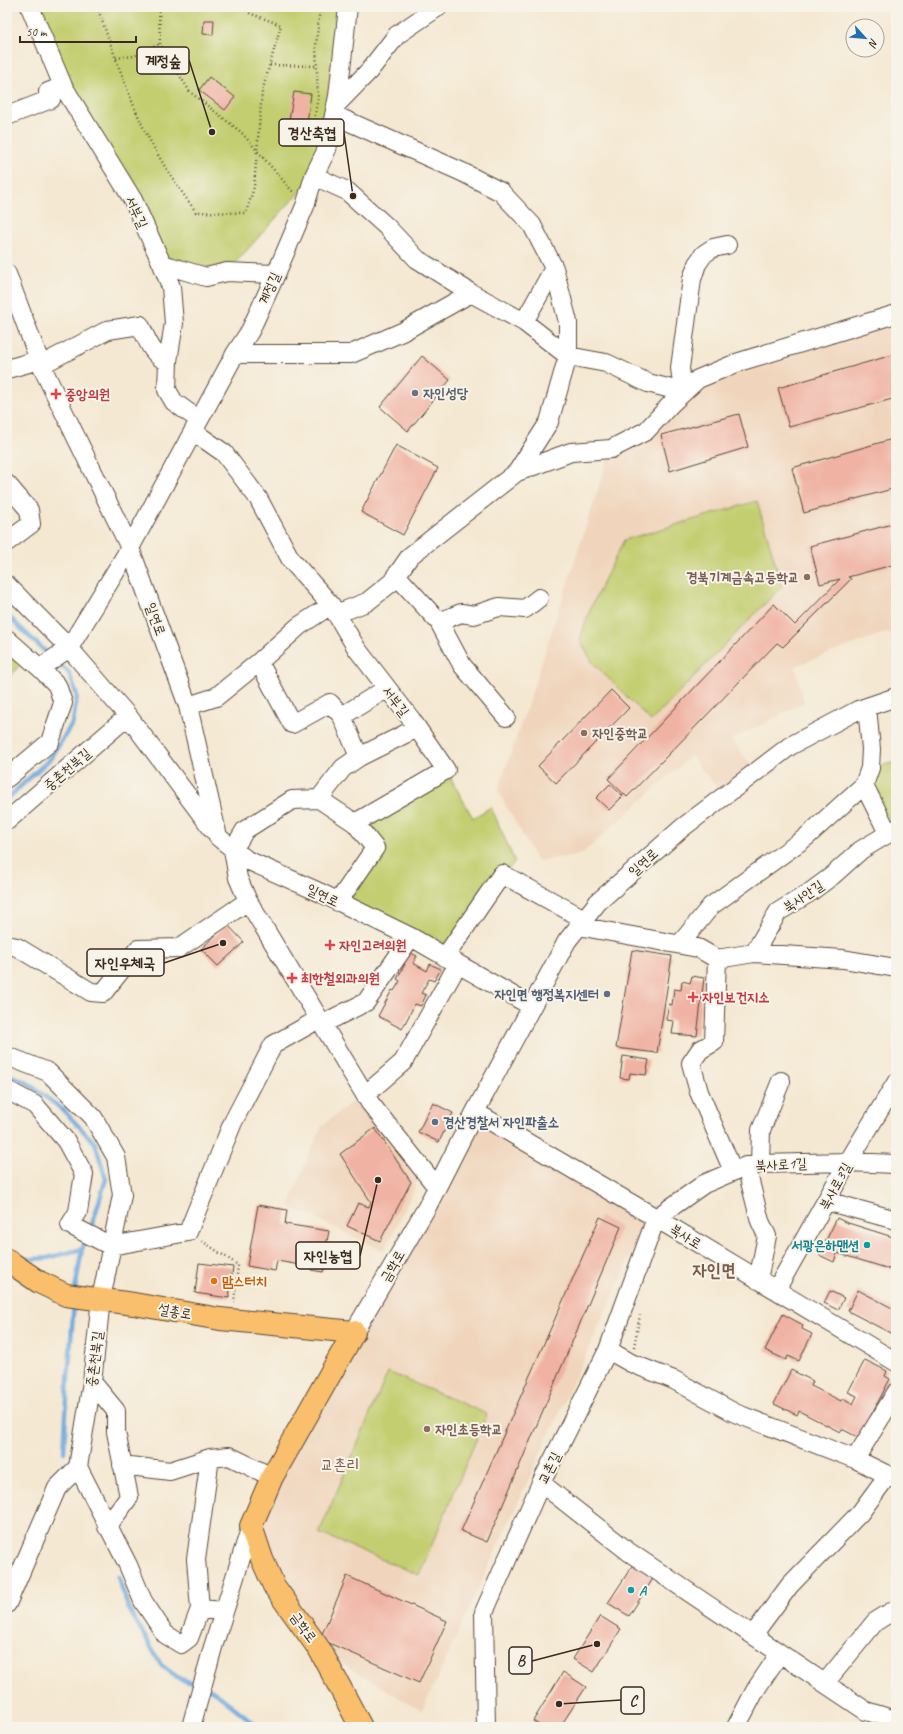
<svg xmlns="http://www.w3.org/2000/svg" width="903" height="1734" viewBox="0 0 903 1734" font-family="Caveat,'Poor Story',sans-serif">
	<rect width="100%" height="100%" fill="#f7f3e8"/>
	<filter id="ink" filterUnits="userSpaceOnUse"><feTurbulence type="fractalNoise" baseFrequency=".025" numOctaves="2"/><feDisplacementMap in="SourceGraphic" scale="8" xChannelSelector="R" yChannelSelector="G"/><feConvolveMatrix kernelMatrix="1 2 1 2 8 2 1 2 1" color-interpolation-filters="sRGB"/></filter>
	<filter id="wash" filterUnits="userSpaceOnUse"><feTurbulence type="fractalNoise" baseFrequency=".012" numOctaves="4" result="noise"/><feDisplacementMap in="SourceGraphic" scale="16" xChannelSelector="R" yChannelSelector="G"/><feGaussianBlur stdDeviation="0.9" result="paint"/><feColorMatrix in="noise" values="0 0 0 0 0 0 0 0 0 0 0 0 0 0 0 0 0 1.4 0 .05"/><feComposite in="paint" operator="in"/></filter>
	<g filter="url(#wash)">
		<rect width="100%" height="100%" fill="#f4e8d2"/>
		<path fill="#f0d5bc" d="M896,314V639L887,632L795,666L804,702L732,740L756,772L724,796L691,756L582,854L537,861L498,791L537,677L611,449L698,379Z
			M363,1093L420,1177L384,1251L289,1206L308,1157L322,1126Z
			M475,1112L650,1215L422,1711L320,1650L251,1526Z"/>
		<path fill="#c2ce70" stroke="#7e7c47" d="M30,7H348L314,176L227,272L162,264L63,86Z
			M757,501L782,586L651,721L593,663L580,640L590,609L624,540Z
			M7,650L27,656L10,677H7Z
			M896,762V829L864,785L870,768Z
			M446,770L473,818L491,807L515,862L502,874L445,957L338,902L375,848L355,823Z
			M388,1372L487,1414L419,1575L319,1533Z"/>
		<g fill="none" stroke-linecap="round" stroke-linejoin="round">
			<path stroke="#6ea9de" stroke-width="4.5" d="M7,615L50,656
				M7,799L51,758L73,722L77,696L69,673L56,661
				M7,1074L26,1082L63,1110L95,1143L106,1179L90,1231
				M21,1260L47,1258L82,1249L87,1238
				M75,1290L82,1249
				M64,1452L68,1380L74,1302
				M118,1577L129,1609L161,1665L180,1679L199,1685
				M206,1688L212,1690L259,1727"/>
		</g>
		<g id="blocks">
			<path fill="#f0b2a3" d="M204,20H214L213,35L203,34Z
				M209,77L235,97L225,110L199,90Z
				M294,92L311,94L307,123L289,120Z
				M896,354V398L789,427L778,388Z
				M422,356L450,380L408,431L380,407Z
				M739,414L748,447L670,471L661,435Z
				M896,438V488L804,513L792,468Z
				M396,445L438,468L403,535L361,512Z
				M896,523V564L848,577L851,579L783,647L777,643L627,797L608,779L774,604L795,625L840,579L820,584L810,546Z
				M611,690L629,708L556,783L538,766Z
				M610,784L623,796L609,810L596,798Z
				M227,924L244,942L218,966L201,949Z
				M632,950L672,956L657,1053L616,1048Z
				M407,951L417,956L413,963L427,971L430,964L441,969L434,981L429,979L421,993L426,995L421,1006L415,1004L402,1029L378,1016L392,990L394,991L400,981L397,979L405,964L401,962Z
				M692,976L704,978L697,1036L672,1034L674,1021L666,1020L669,1004L672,1005L674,989L681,990L682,981L690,983Z
				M623,1056L649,1060L646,1075L630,1073L629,1079L620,1078Z
				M433,1103L453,1113L439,1142L418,1132Z
				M375,1128L411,1182L380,1241L347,1226L358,1203L369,1207L371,1202L340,1154Z
				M258,1205L287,1210L285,1224L329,1231L322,1268H324L323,1272L311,1270L312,1267L277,1261L275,1271L247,1266Z
				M600,1217L621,1227L487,1542L461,1531Z
				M837,1218L845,1222L896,1238V1271L837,1253L834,1262L819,1255Z
				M199,1263L233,1267L229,1298L195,1293Z
				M858,1290L896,1310V1336L848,1311Z
				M830,1291L844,1298L838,1310L824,1303Z
				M783,1314L803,1325L802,1329L812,1334L799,1361L788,1356L786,1360L765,1350Z
				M865,1360L887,1371L885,1376L890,1379L859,1438L842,1429L840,1432L799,1411L797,1415L774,1404L791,1370L813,1381L811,1386L841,1401L843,1398L853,1404L857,1396L848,1392Z
				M634,1563L654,1577L629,1616L608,1603Z
				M347,1576L447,1621L419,1683L320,1639Z
				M600,1616L621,1629L594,1672L573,1659Z
				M563,1672L586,1687L560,1727H542L533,1721Z"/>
		</g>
	</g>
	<g filter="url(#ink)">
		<use href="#blocks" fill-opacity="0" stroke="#574639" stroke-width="1"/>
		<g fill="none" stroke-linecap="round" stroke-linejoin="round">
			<defs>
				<path id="minor" d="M30,7L63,86L133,200L162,264L171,287L174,323L168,361L167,390L174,402L199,420
					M336,105L369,71L397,35L438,7
					M334,115L462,172L501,192L532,225L554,268L568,322V356L549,422L517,472
					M7,116L51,99L48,92L63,86
					M314,176L347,191L387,227L417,259L471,293L524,322L568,356L606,363L648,383L683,392L680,368L692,279L697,264L704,254L713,248L727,245
					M162,264L206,277L227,272L276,274
					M7,274L41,365L130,548L188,706L218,837L247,860L321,893L411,937L531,1006
					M524,322L554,268
					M235,354H351L402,332L471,293
					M41,365L108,330L140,325C146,337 153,358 168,361
					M7,369L39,360
					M194,432L224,453L258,498L291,560L331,605L357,649L411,719L446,770L355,823L319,799L292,800L245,830L233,850L238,878L248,901L370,1103L436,1186
					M7,484L29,510L31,524L7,542
					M396,575L439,622L462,665L506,717
					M7,585L69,648L40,668
					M336,614L367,602L392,582L410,556L517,472L571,452L611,449L646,431L671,404L698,379L739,362L896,314
					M439,622L461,613L474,615L499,607L525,609L539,598
					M7,639L40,668L57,685L63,703L50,742L7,778
					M259,662L292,724L330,703L342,716L386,689
					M188,706L216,697L259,662L299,626L331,605
					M342,716L359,757
					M864,785L888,833
					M319,799L343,768L359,757L417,728
					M7,821L128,716
					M213,830L128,716L69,648L130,548L235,354L250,331L276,274L305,206L314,176L327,149L338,96L348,7
					M338,902L375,848L355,823
					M578,926L698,948L717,959L754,953L843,959L896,968
					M680,944L711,906L805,838L864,785L870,768L871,749L867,707
					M7,945L17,947L91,992L103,993L138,949L179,948L248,901
					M754,953L778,912L809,893L832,876L861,850L896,829
					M445,957L502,874L584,919
					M717,959L714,1042L700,1050L691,1063L699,1092L733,1171
					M322,1024L366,1002L411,937
					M7,1056L48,1072L93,1117L116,1157L122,1195L101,1299L92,1382L78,1467L128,1565L143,1601L165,1634L181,1644L189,1638L200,1609
					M7,1090L35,1105L66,1141L84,1174L78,1212L70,1225L111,1246L188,1232L233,1122L273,1045L319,1019
					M365,1095L403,1062L458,964
					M475,1112L656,1218L896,1362
					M760,1164L761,1130L781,1081
					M746,1166L760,1221L767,1236L758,1280
					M826,1201L896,1220
					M776,1290L848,1162L896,1083
					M354,1332L427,1207L475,1112L567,941L598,902L682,828L790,746L858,710L896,697
					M608,1350L631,1363L674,1380L735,1413L855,1459L896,1479
					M92,1382L116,1411V1432L129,1497L107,1527
					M210,1458L229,1456L272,1477
					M855,1459L896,1393
					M122,1465L170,1471L210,1458L196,1559L200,1609L224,1611
					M541,1483L629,1552L866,1711L896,1720
					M7,1604L57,1488L78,1467
					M753,1635L790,1585L860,1513L888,1475
					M825,1683L875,1622L891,1612H896
					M191,1727L213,1647L251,1526
					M486,1727L484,1612L541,1483L608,1350L656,1218L704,1184L746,1166L760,1164L848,1162L896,1164
					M736,1727L756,1689L780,1653"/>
				<path id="major" d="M7,1260L39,1282L66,1295L134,1304L220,1319L354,1332L272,1477L251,1526L262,1559L274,1586L320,1650L361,1727"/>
			</defs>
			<use href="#minor" stroke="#574639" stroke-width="20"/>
			<use href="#major" stroke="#574639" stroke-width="24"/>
			<path stroke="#574639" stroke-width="2.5" stroke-dasharray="1 3" stroke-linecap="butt" d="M97,7C113,49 127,94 147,135C161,162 178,187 196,212L246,213L254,187L262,92L281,25L249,13V7
				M159,7L160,44L190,92L241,132L293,192
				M116,58L134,56L160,44
				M270,65L316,66
				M314,120L318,99L316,46L320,7
				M202,1241L238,1265L234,1302
				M634,1347L640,1315"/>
			<use href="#minor" stroke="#fff" stroke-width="18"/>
			<use href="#major" stroke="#f9bf6c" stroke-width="22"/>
		</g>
	</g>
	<circle fill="#6b7280" stroke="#f7f3e8" stroke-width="1.5" cx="415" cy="393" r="4"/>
	<g fill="#e0444e" stroke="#f7f3e8" stroke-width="1.5">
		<path d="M54 388h4v4h4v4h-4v4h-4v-4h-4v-4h4z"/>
		<path d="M328 939h4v4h4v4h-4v4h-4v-4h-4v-4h4z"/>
		<path d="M290 972h4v4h4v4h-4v4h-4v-4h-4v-4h4z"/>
		<path d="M691 991h4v4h4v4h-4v4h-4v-4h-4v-4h4z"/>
	</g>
	<g fill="#8d6e63" stroke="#f7f3e8" stroke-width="1.5">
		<circle cx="807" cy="577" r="4"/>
		<circle cx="584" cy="733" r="4"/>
		<circle cx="427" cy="1429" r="4"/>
	</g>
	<g fill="#5c6f8a" stroke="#f7f3e8" stroke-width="1.5">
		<circle cx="607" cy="994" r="4"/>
		<circle cx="435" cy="1122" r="4"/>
	</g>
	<g fill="#0f9aa8" stroke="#f7f3e8" stroke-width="1.5">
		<circle cx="867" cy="1245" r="4"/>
		<circle cx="631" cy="1590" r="4"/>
	</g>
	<circle fill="#e8710a" stroke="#f7f3e8" stroke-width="1.5" cx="214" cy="1281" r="4"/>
	<g text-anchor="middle" stroke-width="4" stroke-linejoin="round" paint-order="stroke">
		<g font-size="14" fill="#3b2a1e" stroke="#f7f3e8">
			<text transform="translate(137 212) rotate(65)" y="5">서부길</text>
			<text transform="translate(269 288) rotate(-66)" y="5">계정길</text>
			<text transform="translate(156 619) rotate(70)" y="5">일연로</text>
			<text transform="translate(396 701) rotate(52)" y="5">서부길</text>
			<text transform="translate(67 769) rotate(-41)" y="5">중촌천북길</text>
			<text transform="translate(643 862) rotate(-42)" y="5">일연로</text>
			<text transform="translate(323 895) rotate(26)" y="5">일연로</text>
			<text transform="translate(803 896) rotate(-34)" y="5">북사안길</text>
			<text transform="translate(781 1164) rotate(-3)" y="5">북사로1길</text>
			<text transform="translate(835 1186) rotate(-61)" y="5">북사로3길</text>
			<text transform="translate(686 1236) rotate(32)" y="5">북사로</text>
			<text transform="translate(392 1266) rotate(-60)" y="5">금학로</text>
			<text transform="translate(175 1311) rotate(10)" y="5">설총로</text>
			<text transform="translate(94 1359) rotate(-83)" y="5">중촌천북길</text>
			<text transform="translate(549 1468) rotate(-64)" y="5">교촌길</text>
			<text transform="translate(304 1627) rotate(54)" y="5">금학로</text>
		</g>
		<g font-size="14" font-weight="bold" fill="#5b616d" stroke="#f7f3e8" text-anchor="start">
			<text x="423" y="398">자인성당</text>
		</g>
		<g font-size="14" font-weight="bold" fill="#be3a42" stroke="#f7f3e8" text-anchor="start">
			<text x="65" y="399">중앙의원</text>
			<text x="339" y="950">자인고려의원</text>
			<text x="301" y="983">최한철외과의원</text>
			<text x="702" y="1002">자인보건지소</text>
		</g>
		<g font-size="14" font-weight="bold" fill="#785e54" stroke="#f7f3e8" text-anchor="start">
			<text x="799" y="582" text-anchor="end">경북기계금속고등학교</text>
			<text x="592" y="738">자인중학교</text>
			<text x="435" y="1434">자인초등학교</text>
		</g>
		<g font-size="14" font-weight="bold" fill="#4e5e75" stroke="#f7f3e8" text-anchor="end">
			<text x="599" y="999">자인면 행정복지센터</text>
			<text x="443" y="1127" text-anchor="start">경산경찰서 자인파출소</text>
		</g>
		<g font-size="14" font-weight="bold" fill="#0d838f" stroke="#f7f3e8" text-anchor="end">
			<text x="859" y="1250">서광은하맨션</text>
			<text x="639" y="1595" text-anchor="start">A</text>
		</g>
		<g font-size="14" font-weight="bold" fill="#c56008" stroke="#f7f3e8" text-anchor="start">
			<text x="222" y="1286">맘스터치</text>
		</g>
		<g font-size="16" fill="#7a5a4d" stroke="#f7f3e8">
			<text x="340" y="1470">교촌리</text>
		</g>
		<g font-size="18" font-weight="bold" fill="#7a5a4d" stroke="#f7f3e8">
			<text x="714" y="1276">자인면</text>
		</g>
	</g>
	<path fill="none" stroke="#3b2a1e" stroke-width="1.5" d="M212 132L189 60M353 196L344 133M223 943L164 963M378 1180L360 1256M597 1644L532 1661M559 1704L621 1700"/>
	<g fill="#3b2a1e" stroke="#f7f3e8" stroke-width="1.5">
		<circle cx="212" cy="132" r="4"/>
		<circle cx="353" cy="196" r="4"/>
		<circle cx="223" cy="943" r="4"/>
		<circle cx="378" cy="1180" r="4"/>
		<circle cx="597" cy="1644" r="4"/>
		<circle cx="559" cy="1704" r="4"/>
	</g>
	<g fill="#f7f3e8" stroke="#3b2a1e" stroke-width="1.5">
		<rect x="137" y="47" width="52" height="27" rx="4"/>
		<rect x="279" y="119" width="65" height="27" rx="4"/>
		<rect x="87" y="949" width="77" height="27" rx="4"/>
		<rect x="296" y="1242" width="64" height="27" rx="4"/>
		<rect x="509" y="1647" width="23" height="27" rx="4"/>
		<rect x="621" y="1687" width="23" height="27" rx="4"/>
	</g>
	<g font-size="15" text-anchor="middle" font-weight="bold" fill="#3b2a1e">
		<text x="163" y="66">계정숲</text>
		<text x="312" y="138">경산축협</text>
		<text x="125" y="968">자인우체국</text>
		<text x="328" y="1261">자인농협</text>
		<text x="521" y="1666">B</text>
		<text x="633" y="1706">C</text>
	</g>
	<rect width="903" height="1734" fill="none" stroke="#f7f3e8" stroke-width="24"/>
	<g transform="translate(865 38) rotate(117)"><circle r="19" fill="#f7f3e8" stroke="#aca397"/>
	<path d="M0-3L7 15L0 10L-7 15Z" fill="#1f6fb2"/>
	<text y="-6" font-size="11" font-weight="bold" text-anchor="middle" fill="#3b2a1e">N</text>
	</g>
	<path d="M20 36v6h116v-6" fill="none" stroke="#3b2a1e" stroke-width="2"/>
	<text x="26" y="36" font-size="12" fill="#3b2a1e" stroke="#f7f3e8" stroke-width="3" paint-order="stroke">50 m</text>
</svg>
